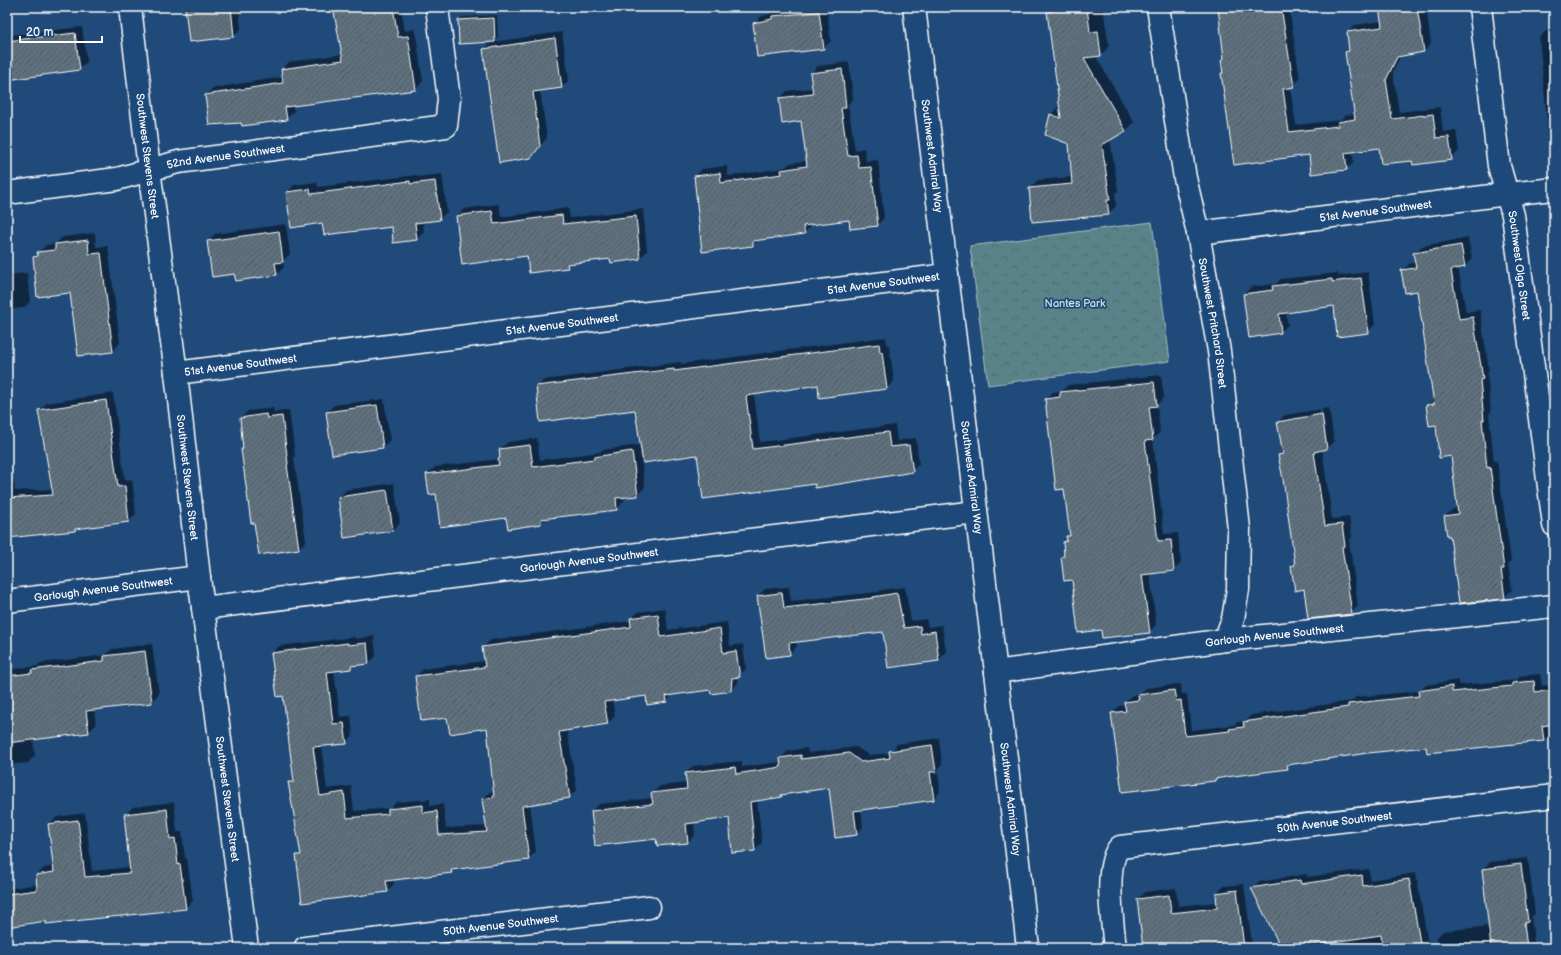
<svg xmlns="http://www.w3.org/2000/svg" width="1561" height="955" viewBox="0 0 1561 955" font-family="'Balsamiq Sans',sans-serif">
	<defs>
		<pattern id="park-crowns" width="20" height="18" patternUnits="userSpaceOnUse"><rect width="20" height="18" fill="#5a8289"/><path d="M2 6a3 3 0 1 1 6 0M12 15a3 3 0 1 1 6 0" fill="none" stroke="#546a6e"/></pattern>
		<pattern id="building-hatch" width="6" height="6" patternUnits="userSpaceOnUse"><rect width="6" height="6" fill="#5e717f"/><path d="M-1 1l2-2M0 6l6-6M5 7l2-2" fill="none" stroke="#535b60"/></pattern>
	</defs>
	<rect width="100%" height="100%" fill="#1f4a7a"/>
	<filter id="ink" filterUnits="userSpaceOnUse"><feTurbulence type="fractalNoise" baseFrequency=".025" numOctaves="2"/><feDisplacementMap in="SourceGraphic" scale="8" xChannelSelector="R" yChannelSelector="G"/><feConvolveMatrix kernelMatrix="1 2 1 2 8 2 1 2 1" color-interpolation-filters="sRGB"/></filter>
	<g filter="url(#ink)">
		<path fill="url(#park-crowns)" stroke="#acc0c4" d="M1152,222L1170,361L988,385L970,246Z"/>
		<path fill="#0007" fill-rule="evenodd" d="M186,7H239L241,29L234,36Z
			M334,7H401L405,31L415,29L423,81L416,89L293,105L294,111L286,119L242,122L206,95L213,88L283,77L282,69L289,62L343,54Z
			M770,7H826L831,41L823,48L754,23L762,16L771,14Z
			M1050,7H1103L1109,46L1101,55H1095L1134,122L1126,131L1110,139L1118,191L1115,193L1116,206L1108,214L1030,188L1038,180L1072,177L1070,143L1046,134L1051,114L1059,106L1061,107L1048,13L1050,11Z
			M1219,7H1289L1300,79L1290,87L1296,125L1340,120L1346,115L1355,114L1346,52L1350,48L1348,32L1355,25L1382,21L1380,7H1426L1431,44L1424,52L1401,55L1393,72L1399,112L1440,107L1443,132L1456,130L1459,151L1451,159L1413,160L1379,147L1352,151L1354,162L1347,169L1309,154L1222,74L1224,72L1222,60L1225,57Z
			M497,15L498,37L493,42L562,32L569,80L562,87L540,90L547,138L531,157L484,50L493,41L459,21L462,17Z
			M82,27L87,62L79,69L7,79V39L11,35Z
			M1554,30V150H1550L1539,38L1546,31Z
			M849,62L853,99L848,104L855,150L864,148L866,161L878,160L884,218L877,225L850,219L811,224V226L804,233L758,240L753,245L695,176L702,169L727,166L728,176L784,168L790,163L807,161L802,120L780,98L787,91L813,88L811,73L818,66Z
			M442,174L447,212L439,219L423,221L424,232L417,239L394,242L393,226L323,222L287,193L294,185L317,182L318,187L417,175V177Z
			M499,204L501,217L568,208L570,218L643,209L647,251L640,258H611L572,262L567,267L528,255L457,216L464,209Z
			M286,224L290,254L283,261L284,267L277,274L235,272L208,241L215,234Z
			M95,233L96,247L108,246L120,343L113,351L79,355L71,292L34,257L46,245L55,244L63,237Z
			M1468,238L1472,259L1465,266L1458,267L1466,312L1480,310L1489,371L1487,374L1491,412L1489,414L1494,461H1497L1511,561L1508,564L1512,590L1504,598L1445,516L1453,509L1459,508L1452,455L1428,405L1434,399L1418,290L1402,271L1409,264L1416,262L1415,253L1422,246Z
			M1368,272L1375,324L1368,332L1334,305L1286,312L1288,325L1280,332L1244,294L1251,287L1276,284L1281,279L1338,273V276Z
			M27,273L30,302L23,308L7,310V275Z
			M886,337L887,345H889L894,381L887,388L819,384L754,394L760,442L895,425L897,441L916,438L919,464L912,471L815,483L698,454L636,408L537,387L544,380L681,362V364Z
			M1161,375L1164,398L1157,405L1160,432L1153,439L1164,534L1178,533L1181,563L1174,570L1150,573L1156,625L1149,632L1102,629L1062,557L1065,554L1064,542L1070,533L1065,488L1046,399L1053,392L1062,391L1068,385Z
			M113,393L125,480L132,479L136,514L129,521L53,533L7,536V483L14,482L15,491L53,489L39,410L47,403Z
			M384,399L390,440L383,447L327,412L334,405Z
			M273,408L274,412L289,410L295,456L294,458L306,541L299,548L260,554L242,449L244,447L241,418L248,411Z
			M1329,408L1334,441L1327,449H1322L1332,519L1349,517L1352,538L1349,540L1358,606L1351,613L1305,588L1292,566L1296,562L1279,455L1283,451L1278,422L1285,415ZM1322,409L1327,444H1325L1320,410Z
			M537,438L540,460L600,452L602,450L639,445L645,487L638,495L623,496L624,501L617,509L547,517L541,523L509,528L507,517L437,493L427,474L435,467L499,459L501,457L500,449L508,442Z
			M394,483L400,523L393,530L339,498L346,490Z
			M789,587L791,601L879,592L881,590L905,587L911,621L926,619L928,627L942,625L946,652L939,660L884,631L796,641L797,646L790,654L758,596L765,589Z
			M665,608L668,630L727,622L730,646L743,644L746,669L738,676V683L731,690L711,689L673,694L667,701L647,695L612,700L615,716L607,724L567,730L577,790L569,797L530,803L536,852L528,859L455,869L451,872L394,879V884L387,891L297,856L301,851L289,783L294,778L284,695L272,653L279,646L355,637V639L374,636L376,656L369,663L334,670L340,717L351,716L353,735L346,743L321,746L327,789L351,786L354,811L391,808L396,802L430,799V806L443,804L446,828L487,826L483,799L490,792H495L488,727L448,716L416,677L423,669L485,661L483,647L491,640L631,621V619L638,612Z
			M152,644L159,694L151,702L94,709L96,725L88,732L33,739L35,755L28,763L7,765V670L37,666L40,663L106,655L112,649Z
			M1540,674L1542,686L1554,684V739L1427,746L1368,752L1292,763L1287,768L1217,778L1215,780L1112,713L1119,706L1126,705L1125,702L1132,695L1141,694L1146,688L1181,684L1182,694H1187L1191,730L1234,725L1237,722L1246,721L1251,715L1352,701L1356,697L1420,691L1426,685L1459,680V685L1517,680L1520,676Z
			M939,738L942,764L938,769L940,792L933,799L861,809L863,827L856,835L830,787L785,793L781,796L757,800L762,843L755,850L729,817L694,822L695,835L688,842L658,845L657,838L592,811L599,804L653,798L652,793L660,786L687,783L686,773L693,766L742,761V767L781,762V758L788,751L807,748L808,753L856,747L869,755L891,753L897,744Z
			M174,802L177,832H182L185,858H187L193,901L185,908L47,920L7,926V889L38,884L37,875L44,868L55,866L49,824L57,817L85,813L92,871L131,867L125,815L133,807Z
			M1528,858L1535,914L1531,917L1534,942L1528,948H1437L1436,938L1443,931L1490,926L1483,869L1490,862Z
			M1369,869L1370,880L1416,873L1428,944L1423,948H1314L1313,942L1253,889L1259,882L1307,874V877Z
			M1244,884L1252,944L1247,948H1146L1138,899L1145,892L1176,888L1178,906L1217,902V893L1224,886Z"/>
		<path fill="url(#building-hatch)" stroke="#fff" d="M185,7H231L234,37L189,42Z
			M333,7H393L398,37L408,36L416,90L285,107L287,120L242,126L241,123L209,125L205,95L283,83L281,69L343,60Z
			M1063,7H1087L1090,32L1098,31L1101,56L1084,58L1126,131L1102,145L1110,200H1107L1109,215L1032,222L1029,188L1072,184L1069,144L1045,135L1050,114L1061,118L1047,12Z
			M1218,7H1281L1294,87L1283,89L1289,132L1338,126V122L1355,119L1345,52L1349,51L1347,32L1382,27L1379,7H1417L1424,52L1397,57L1386,80L1392,119L1433,114L1436,138L1449,137L1452,160L1413,165L1412,161L1381,164L1379,148L1345,153L1347,170L1311,174L1309,155L1234,165L1221,73H1223L1221,60L1224,59Z
			M819,12L824,49L757,57L753,23L772,19V16Z
			M494,18L495,42L459,44L458,20Z
			M75,33L80,70L7,80V41Z
			M555,38L562,88L533,92L540,146L531,158L499,163L483,49Z
			M842,69L846,108H841L848,156L857,155L859,168L871,167L878,226L850,229L849,220L803,226L805,234L753,241V246L702,252L694,176L720,173L721,183L782,174L781,170L807,166L801,121L782,124L779,98L813,94L810,73Z
			M410,181V184L435,181L440,220L415,223L417,240L393,243L392,227L324,235L322,223L291,228L286,192L310,189L311,194Z
			M492,211L494,224L562,215L563,224L636,216L640,259L611,263L610,259L567,264L568,268L529,273L527,256L462,265L456,216Z
			M279,231L283,262L275,263L277,275L236,281L234,274L212,277L207,241Z
			M88,240L89,254L101,253L113,352L78,356L70,293L37,297L33,257L38,256L37,252L55,250V244Z
			M1461,245L1465,267L1451,270L1459,319L1473,317L1483,379L1480,380L1484,420H1482L1487,468L1490,467L1504,569H1501L1505,599L1459,603L1450,536H1447L1444,516L1458,514L1451,456L1439,458L1436,425L1429,426L1426,405L1434,404L1417,291L1405,293L1401,270L1416,268L1413,253Z
			M1361,278L1369,333L1337,337L1334,306L1279,314L1281,333L1249,338L1243,294L1273,290L1272,286L1332,279V282Z
			M879,344L880,352H882L887,389L819,398L818,385L746,396L753,449L888,432L890,447L909,445L913,472L815,488V484L703,499L697,455L643,463L635,410L540,422L536,386L674,369V371Z
			M1154,382L1157,406L1149,407L1153,440L1145,441L1158,541L1171,540L1174,571L1142,575L1150,633L1102,638L1101,630L1078,633L1072,580L1064,581L1061,557L1064,556L1063,542L1067,541L1066,536H1070L1064,489L1056,490L1045,399L1060,397V392Z
			M106,400L118,487L125,486L129,522L75,529V531L7,538V498L53,495L38,410Z
			M377,405L383,448L332,455L326,412Z
			M266,414L267,418L282,416L288,464L287,465L299,549L259,555L254,523H251L241,449H243L240,418Z
			M1322,414L1327,449L1314,452L1325,526L1342,524L1345,546L1342,547L1352,614L1308,619L1304,589L1295,591L1291,566L1295,565L1283,479L1278,455L1283,454L1277,422Z
			M530,445L533,467L594,459V457L632,451L638,496L616,498L617,510L541,519V524L508,529L506,518L440,527L436,494L429,495L426,474L499,465L498,459L500,458L499,449Z
			M387,490L393,531L344,538L338,497Z
			M779,593H782L784,608L873,598V597L897,593L904,628L920,626L921,634L935,631L939,661L888,668L883,632L789,643L790,655L766,658L757,596Z
			M658,614L661,637L720,628L723,653L736,651L740,677L732,678L731,691L711,694L710,690L666,696L667,702L647,705L646,696L604,702L608,724L559,732L570,798L522,806L529,860L451,870L452,873L386,881L388,892L302,903L296,855H301L288,782H294L283,696L277,697L271,653L348,643V645L367,643L369,664L351,666V669L327,672L333,724L344,723L347,744L313,747L320,796L344,792L347,818L388,814V809L423,805V813L437,811L439,835L487,832L482,799L494,797L487,728L450,734L447,718L421,721L415,676L485,667L482,647L631,627L630,618Z
			M145,651L152,703L86,711L89,733L7,743V676L32,673L31,670L104,661V656Z
			M1534,681L1535,692L1554,690V724L1542,726L1544,741L1427,753L1426,747L1368,753L1287,765L1288,769L1226,777L1215,779V781L1122,792L1111,713L1126,711L1124,702L1139,700L1138,695L1174,690L1176,701L1181,700L1185,736L1230,731L1229,729L1244,727L1243,722L1348,707V704L1419,696L1418,691L1452,686V692L1512,686V683Z
			M932,745L936,772H930L934,800L854,811L857,835L835,838L829,788L781,795L782,797L750,802L755,851L732,853L729,818L686,824L688,843L657,846L656,839L595,846L591,811L653,804L651,793L687,789L685,773L735,767L736,774L781,767L780,758L801,755V759L849,753L861,762L890,758L889,751Z
			M167,809L170,839L175,838L178,865L180,864L186,909L46,924V921L7,927V894L37,890L36,875L54,872L48,824L78,820L85,877L130,873L124,814Z
			M1521,864L1528,922L1524,923L1527,948H1491L1482,869Z
			M1362,875L1363,886L1409,879L1421,948H1383L1381,935L1305,946V948H1281L1251,888L1300,880L1301,884Z
			M1237,890L1244,948H1143L1137,899L1169,895L1171,913L1217,908L1216,893Z"/>
		<g fill="none" stroke-linecap="round" stroke-linejoin="round">
			<defs>
				<g id="minor">
					<path id="s1" d="M130,7L149,169L176,373L199,577L247,948"/>
					<path id="s2" d="M1158,7L1185,178L1198,233L1219,351L1239,529L1238,589L1233,619L1225,640"/>
					<path id="s3" d="M1480,7L1499,166L1513,215L1554,525"/>
					<path id="s4" d="M7,193L117,179L178,162L446,126L449,99L437,7"/>
					<path id="s5" d="M1198,233L1507,194L1554,189"/>
					<path id="s6" d="M176,373L947,275"/>
					<path id="s7" d="M7,601L199,577"/>
					<path id="s8" d="M203,608L976,512"/>
					<path id="s9" d="M996,672L1225,640L1554,606"/>
					<path id="s10" d="M305,948L649,907"/>
					<path id="s11" d="M1115,948C1113,926 1103,864 1120,847L1554,796"/>
				</g>
				<g id="secondary">
					<path id="s12" d="M914,7L996,672L1028,948"/>
				</g>
			</defs>
			<use href="#minor" stroke="#fff" stroke-width="25"/>
			<use href="#secondary" stroke="#fff" stroke-width="25"/>
			<use href="#minor" stroke="#1f4a7a" stroke-width="22"/>
			<use href="#secondary" stroke="#1f4a7a" stroke-width="22"/>
		</g>
	</g>
	<g text-anchor="middle" stroke-width="3.5" stroke-linejoin="round" paint-order="stroke">
		<g font-size="11" fill="#fff" stroke="#1f4a7a">
			<text dy="4" stroke="none"><textPath href="#s1" startOffset="150">Southwest Stevens Street</textPath></text>
			<text dy="4" stroke="none"><textPath href="#s12" startOffset="150">Southwest Admiral Way</textPath></text>
			<text dy="4" stroke="none"><textPath href="#s4" startOffset="222">52nd Avenue Southwest</textPath></text>
			<text dy="4" stroke="none"><textPath href="#s5" startOffset="179">51st Avenue Southwest</textPath></text>
			<text dy="4" stroke="none"><textPath href="#s3" startOffset="262">Southwest Olga Street</textPath></text>
			<text dy="4" stroke="none"><textPath href="#s6" startOffset="713">51st Avenue Southwest</textPath></text>
			<text dy="4" stroke="none"><textPath href="#s2" startOffset="321">Southwest Pritchard Street</textPath></text>
			<text dy="4" stroke="none"><textPath href="#s6" startOffset="389">51st Avenue Southwest</textPath></text>
			<text dy="4" stroke="none"><textPath href="#s6" startOffset="65">51st Avenue Southwest</textPath></text>
			<text dy="4" stroke="none"><textPath href="#s12" startOffset="474">Southwest Admiral Way</textPath></text>
			<text dy="4" stroke="none"><textPath href="#s1" startOffset="474">Southwest Stevens Street</textPath></text>
			<text dy="4" stroke="none"><textPath href="#s8" startOffset="389">Garlough Avenue Southwest</textPath></text>
			<text dy="4" stroke="none"><textPath href="#s7" startOffset="97">Garlough Avenue Southwest</textPath></text>
			<text dy="4" stroke="none"><textPath href="#s9" startOffset="281">Garlough Avenue Southwest</textPath></text>
			<text dy="4" stroke="none"><textPath href="#s1" startOffset="798">Southwest Stevens Street</textPath></text>
			<text dy="4" stroke="none"><textPath href="#s12" startOffset="798">Southwest Admiral Way</textPath></text>
			<text dy="4" stroke="none"><textPath href="#s11" startOffset="319">50th Avenue Southwest</textPath></text>
			<text dy="4" stroke="none"><textPath href="#s10" startOffset="197">50th Avenue Southwest</textPath></text>
		</g>
		<g font-size="11" fill="#d6e0e2" stroke="#1f4a7a">
			<text x="1075" y="307">Nantes Park</text>
		</g>
	</g>
	<rect width="1561" height="955" fill="none" stroke="#1f4a7a" stroke-width="24"/>
	<rect x="12" y="12" width="1537" height="931" fill="none" stroke="#fff" stroke-width="1.5" filter="url(#ink)"/>
	<path d="M20 36v6h82v-6" fill="none" stroke="#ffffff" stroke-width="2"/>
	<text x="26" y="36" font-size="12" fill="#ffffff" stroke="#1f4a7a" stroke-width="3" paint-order="stroke">20 m</text>
</svg>
